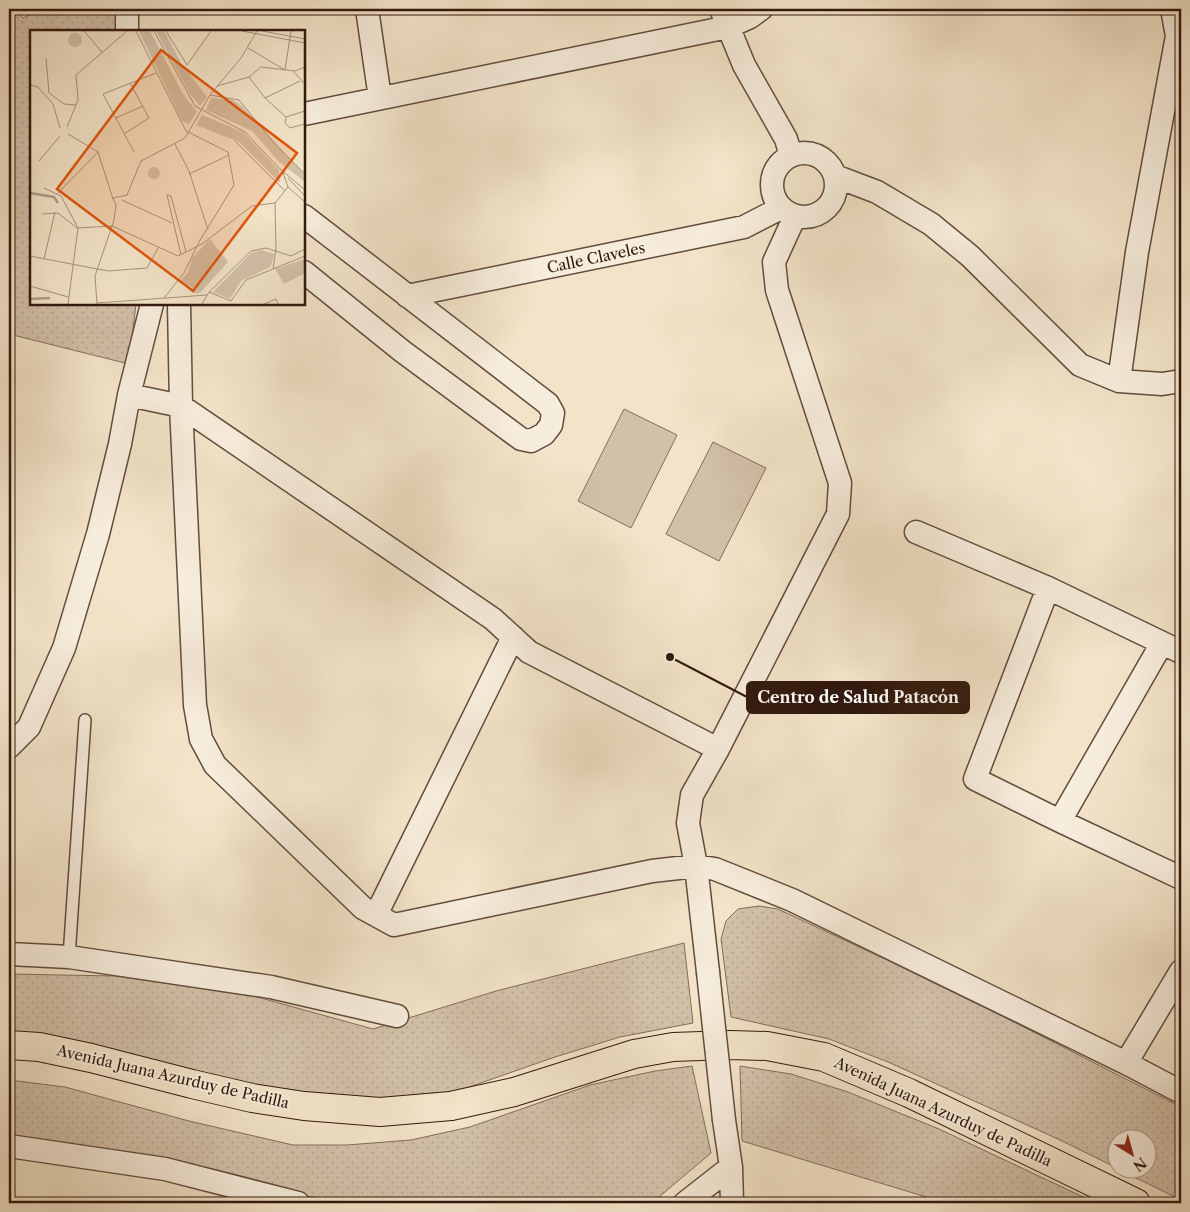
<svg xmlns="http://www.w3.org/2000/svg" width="1190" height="1212" viewBox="0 0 1190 1212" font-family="'Libre Caslon Text',serif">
	<defs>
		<pattern id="grass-dots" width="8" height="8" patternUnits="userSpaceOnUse" patternTransform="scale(1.25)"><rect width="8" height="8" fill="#d2c1a9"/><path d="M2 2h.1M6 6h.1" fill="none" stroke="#b5a590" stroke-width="1.8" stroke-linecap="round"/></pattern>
	</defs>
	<rect width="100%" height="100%" fill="#f3e4c9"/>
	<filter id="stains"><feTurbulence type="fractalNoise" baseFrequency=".004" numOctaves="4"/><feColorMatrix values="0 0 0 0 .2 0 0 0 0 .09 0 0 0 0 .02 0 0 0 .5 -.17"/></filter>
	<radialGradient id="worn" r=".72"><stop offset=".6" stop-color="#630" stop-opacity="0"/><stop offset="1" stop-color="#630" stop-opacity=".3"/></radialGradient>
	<path fill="url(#grass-dots)" stroke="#826d5c" d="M9,9H14L23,18L42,9H117L116,31H31V304H136L129,364L9,334Z
		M759,906L778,909L887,960L1010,1020L1181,1107V1200L1120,1170H1148V1140H1118L1117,1168L1058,1139L888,1062L829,1039L731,1017L721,939L726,921L738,909Z
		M684,943L693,1023L620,1037L555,1057L458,1091L392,1103L323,1105L31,1037L9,1029V974L115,976L250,995L373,1029L496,991Z
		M692,1066L711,1153L652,1203H349L339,1200L279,1193L9,1140V1080L65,1087L189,1121L293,1145H347L411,1140L470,1127L590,1085L655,1071Z
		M740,1066L791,1074L848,1092L939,1129L1096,1203H946L742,1141Z"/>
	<path fill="#d2c1a9" stroke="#826d5c" d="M624,409L677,435L631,528L578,501Z
		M713,442L766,468L719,561L666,534Z"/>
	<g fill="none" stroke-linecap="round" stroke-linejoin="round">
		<defs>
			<path id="lane" d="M69,957L85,720"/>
			<path id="street" d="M367,9L380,98
				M721,9L744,65L786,139L791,156
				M127,31V9
				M304,114L728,27L750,17L761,9
				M772 185a32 32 0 1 1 64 0a32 32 0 1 1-64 0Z
				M835,176L877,192L931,224L970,256L1080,365L1119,381L1162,384L1181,381
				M304,216L548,404L553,413L551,425L544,434L531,441L521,439L402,351L304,272
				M407,296L744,227L781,208
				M179,304L181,406L195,705L201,739L215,765L363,908L394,925L652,871L696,866L715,869L792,900L1126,1063L1181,1092
				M1119,381L1137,252L1177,36L1172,9
				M129,395L181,406L493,619L529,652L718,749
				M916,532L1048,588L1181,652
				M1048,588L975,779L1060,821L1181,878
				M9,747L29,727L64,648L98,534L120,444L129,395L152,304
				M1060,821L1162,643
				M376,915L513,637
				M9,954L69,957L271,987L397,1016
				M708,972L696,866L688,823L692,795L718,749L838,514L840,483L777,290L774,262L795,216
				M1126,1063L1181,971
				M724,1120L731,1167L732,1203
				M9,1146L165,1169L298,1203
				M685,1203L731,1167"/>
			<path id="primary" d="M9,1045L39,1047L91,1058L192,1084L252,1098L304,1106L380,1112L451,1106L514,1092L634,1054L673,1047L730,1045L767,1046L824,1057L909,1093L1136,1203"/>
		</defs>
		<use href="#lane" stroke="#624c3d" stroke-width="14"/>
		<use href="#street" stroke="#624c3d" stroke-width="25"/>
		<use href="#primary" stroke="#32190e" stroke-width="30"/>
		<use href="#lane" stroke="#f7eddc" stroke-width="11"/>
		<use href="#street" stroke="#f7eddc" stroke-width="22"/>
		<use href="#primary" stroke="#f3e4c9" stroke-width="28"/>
		<defs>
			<path id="street-bridge" d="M708,972L724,1120"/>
		</defs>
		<use href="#street-bridge" stroke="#624c3d" stroke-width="25" stroke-linecap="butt"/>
		<use href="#street-bridge" stroke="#f7eddc" stroke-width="22"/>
	</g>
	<g text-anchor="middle" stroke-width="4" stroke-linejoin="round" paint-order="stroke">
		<g font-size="15" fill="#32190e" stroke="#f7eddc">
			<text transform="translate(596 258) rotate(-12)" y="5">Calle Claveles</text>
			<text transform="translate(173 1077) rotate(13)" y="5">Avenida Juana Azurduy de Padilla</text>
			<text transform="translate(943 1112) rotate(25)" y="5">Avenida Juana Azurduy de Padilla</text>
		</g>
	</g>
	<g transform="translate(30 30)">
		<rect width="275" height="275" fill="#f3e4c9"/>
		<path d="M109,1H120L153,64L167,82L159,94L152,91ZM126,1H134L151,33L177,67L170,76L160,64ZM181,68L203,70L212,76L275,145V152L249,132L222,101L176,80ZM172,85L213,102L249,140L250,153L209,112L166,95ZM180,209L198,232L170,263H163L162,257L149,252L158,242L162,228Z" fill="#d2c1a9"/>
		<path d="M231,220L245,224L240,237L211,251L200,269L183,262L221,223ZM275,229V243L254,254L245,239Z" fill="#d2c1a9"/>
		<path d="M38 10a7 7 0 1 1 14 0a7 7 0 1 1-14 0ZM118 143a6 6 0 1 1 12 0a6 6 0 1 1-12 0Z" fill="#d2c1a9"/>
		<path fill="none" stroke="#b19f89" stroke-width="2.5" d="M0,163L24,167L28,173M0,269L20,268"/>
		<path fill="none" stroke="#a6937e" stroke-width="1" d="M54,1L72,22M106,1L156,101L198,122L204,155L169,212L154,243L134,268M124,1L165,76L215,102L249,138L275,160M136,1L157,35L181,1M212,1L275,13M232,1L275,9M218,18L255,40L261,1M16,28L19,63L34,74L46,75M263,41L275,54M219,47L231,37L265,41L275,37M0,55L8,57L23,74L30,98M187,56L219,47L235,68L256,87M180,65L209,70L245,114L275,144M235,68L270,51M256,87L255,93L260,98L275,94M256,87L275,81M86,88L113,76M37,97L48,70L46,45L97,1M38,104L68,122L83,169M94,104L119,88L100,53M205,111L255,161M145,114L159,141L178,200M104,122L73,64L126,43M9,131L30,106M253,143L258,157L275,172M159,144L199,125M258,148L275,166M14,158L31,166L48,198L38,274M28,163L68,122M92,170L142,193M12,184L28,183L47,198L82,196L148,226L172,214L222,176L245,173M151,225L137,165L141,166L156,222M0,226L78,241L117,238L128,218M14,229L25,182M243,238L246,220L245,173L258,157M0,256L38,267M179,262L201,271L216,250L275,226M67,273L177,265M67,274L65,246L84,190L86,175L83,168L97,165L111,131L155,108L180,65L211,28L227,1M172,274L179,262L221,221L236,218L261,226L275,219M234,274L246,269L248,274"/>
		<path fill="#df560c" fill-opacity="0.15" stroke="#df560c" stroke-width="2.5" d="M131,20L267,123L163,261L27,159Z"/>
		<rect width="275" height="275" fill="none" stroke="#32190e" stroke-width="2.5"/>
	</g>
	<path fill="none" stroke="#32190e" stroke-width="2" d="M670 657L747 697"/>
	<circle fill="#32190e" stroke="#f7eddc" stroke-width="2" cx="670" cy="657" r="5"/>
	<rect fill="#32190e" stroke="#32190e" stroke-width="2" x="747" y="682" width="222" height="31" rx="5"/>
	<g font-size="16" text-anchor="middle" font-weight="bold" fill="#fff">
		<text x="858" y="703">Centro de Salud Patacón</text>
	</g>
	<rect width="1190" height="1212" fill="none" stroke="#f3e4c9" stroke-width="30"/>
	<rect x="10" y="10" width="1170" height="1192" fill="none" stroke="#32190e" stroke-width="2.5"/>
	<rect x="15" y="15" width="1160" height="1182" fill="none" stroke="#32190e"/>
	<g transform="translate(1132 1154) rotate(143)"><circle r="24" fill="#f7eddc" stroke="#a8988a"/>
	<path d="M0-4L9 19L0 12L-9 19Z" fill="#8f2418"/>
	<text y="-8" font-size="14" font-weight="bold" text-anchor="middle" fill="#32190e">N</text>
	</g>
	<rect width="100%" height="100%" filter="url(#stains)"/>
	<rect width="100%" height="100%" fill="url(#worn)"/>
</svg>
